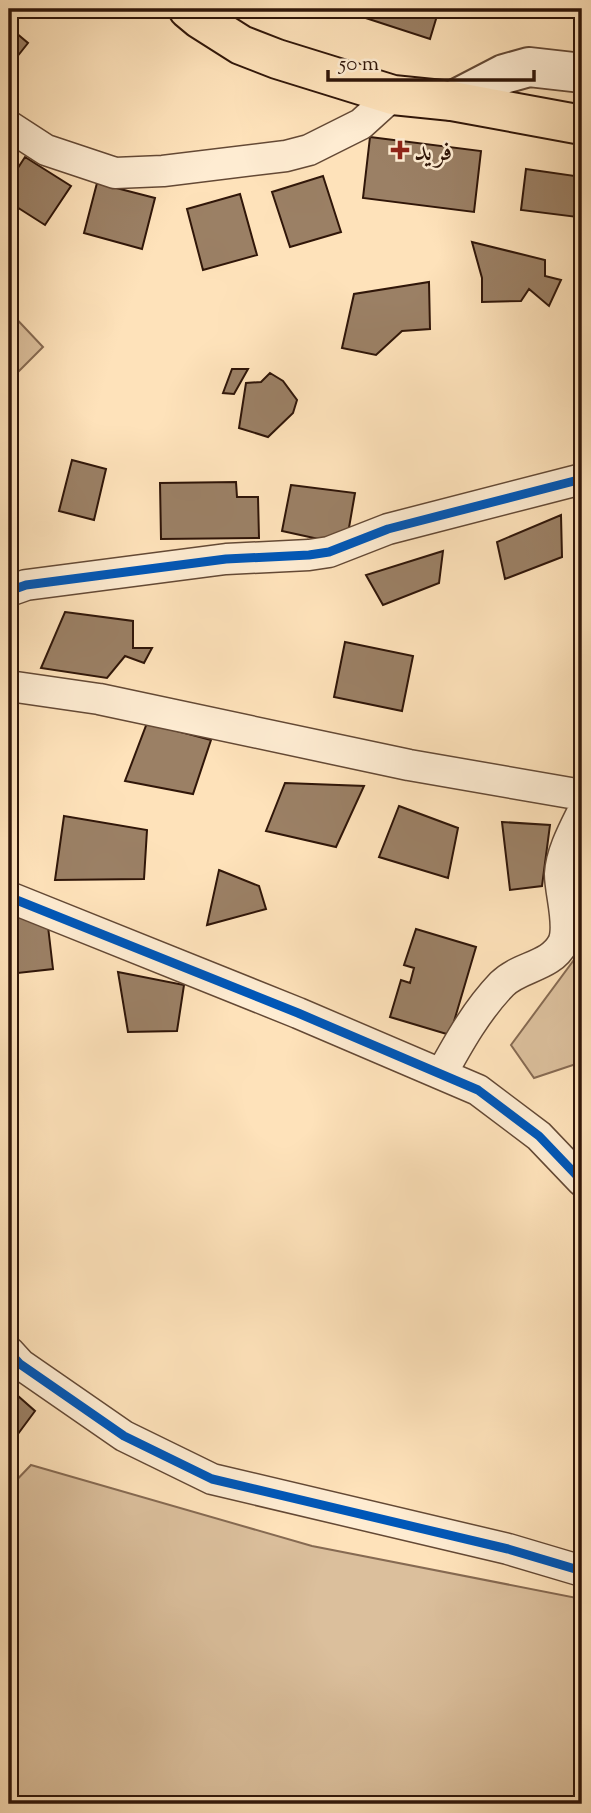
<svg xmlns="http://www.w3.org/2000/svg" width="591" height="1813" viewBox="0 0 591 1813" font-family="'Sorts Mill Goudy',Amiri,serif">
	<rect width="100%" height="100%" fill="#fee2ba"/>
	<filter id="stains"><feTurbulence type="fractalNoise" baseFrequency=".00286" numOctaves="4"/><feColorMatrix values="0 0 0 0 .2 0 0 0 0 .09 0 0 0 0 .02 0 0 0 .5 -.17"/></filter>
	<radialGradient id="worn" r=".72"><stop offset=".6" stop-color="#630" stop-opacity="0"/><stop offset="1" stop-color="#630" stop-opacity=".3"/></radialGradient>
	<path fill="#dbbf9c" stroke="#866a52" stroke-width="2" d="M9,311L43,347L9,381Z
		M582,949V1062L534,1078L511,1045Z
		M31,1465L312,1546L582,1599V1804H9V1488Z"/>
	<path fill="#9b8065" stroke="#301609" stroke-width="2" d="M338,9H439L430,39Z
		M9,27L28,43L9,67Z
		M370,137L481,151L474,212L363,198Z
		M25,157L71,186L45,225L9,202V175L12,177Z
		M526,169L582,177L577,217L521,210Z
		M323,176L341,232L290,247L272,192Z
		M97,183L155,198L142,249L84,233Z
		M240,194L257,255L203,270L187,209Z
		M472,242L545,260V276L561,280L549,306L529,289L521,301L482,302V278Z
		M429,282L430,329L402,331L376,355L342,348L354,294Z
		M232,369H248L234,394L223,393Z
		M270,373L283,381L297,400L293,413L268,437L239,428L246,383L261,382Z
		M72,460L106,469L94,520L59,511Z
		M236,482L237,497H258L259,538L161,539L160,483Z
		M291,485L355,493L346,545L282,531Z
		M561,515L562,557L505,579L497,542Z
		M443,551L439,583L383,605L366,575Z
		M65,612L133,621V648H152L144,663L125,656L107,678L41,668Z
		M345,642L413,656L402,711L334,697Z
		M147,723L211,740L193,794L125,781Z
		M285,783L364,786L336,847L266,831Z
		M399,806L458,828L448,878L379,857Z
		M64,816L147,830L144,879L55,880Z
		M502,822L550,825L542,886L510,890Z
		M219,870L259,886L266,909L207,925Z
		M27,912L47,918L53,969L9,974V914Z
		M416,929L476,947L450,1035L390,1017L401,980L410,983L414,968L404,965Z
		M118,972L184,985L177,1031L128,1032Z
		M9,1388L35,1411L9,1446Z"/>
	<g fill="none" stroke-linecap="round" stroke-linejoin="round">
		<defs>
			<path id="minor" d="M9,126L46,150L115,173L163,171L286,156L309,150L361,124L393,95
				M9,591L26,585L226,559L309,555L329,552L388,529L582,479
				M9,686L99,699L409,765L582,795
				M9,897L298,1013L478,1090L539,1136L582,1181
				M442,1073C459,1042 477,1010 502,984C520,966 551,967 563,943C571,926 560,893 560,874C561,854 573,831 582,813
				M9,1352L20,1364L124,1436L212,1479L508,1549L582,1571"/>
			<path id="tertiary" d="M452,101L504,74L529,67L582,73"/>
			<path id="trunk" d="M188,9L200,19L241,45L277,59L393,95L452,101L582,125"/>
		</defs>
		<use href="#minor" stroke="#644935" stroke-width="33"/>
		<use href="#tertiary" stroke="#644935" stroke-width="42"/>
		<use href="#trunk" stroke="#301609" stroke-width="42"/>
		<use href="#minor" stroke="#feecd2" stroke-width="30"/>
		<use href="#tertiary" stroke="#feecd2" stroke-width="38"/>
		<use href="#trunk" stroke="#fee2ba" stroke-width="38"/>
		<defs>
			<path id="cycleway" d="M9,591L26,585L226,559L309,555L329,552L388,529L582,479
				M9,897L298,1013L478,1090L539,1136L582,1181
				M9,1352L20,1364L124,1436L212,1479L508,1549L582,1571"/>
		</defs>
		<use href="#cycleway" stroke="#feecd2" stroke-width="13"/>
		<use href="#cycleway" stroke="#0057b8" stroke-width="9"/>
	</g>
	<path fill="#8f2418" stroke="#feecd2" stroke-width="2.5" d="M396.5 139.5h7v7h7v7h-7v7h-7v-7h-7v-7h7z"/>
	<g text-anchor="middle" stroke-width="5" stroke-linejoin="round" paint-order="stroke">
		<g font-size="28" fill="#301609" stroke="#feecd2" text-anchor="start">
			<text x="414" y="160">فريد</text>
		</g>
	</g>
	<rect width="591" height="1813" fill="none" stroke="#fee2ba" stroke-width="35"/>
	<rect x="10" y="10" width="570" height="1792" fill="none" stroke="#301609" stroke-width="3.5"/>
	<rect x="18" y="18" width="556" height="1778" fill="none" stroke="#301609" stroke-width="2"/>
	<path d="M328 70v10h206v-10" fill="none" stroke="#301609" stroke-width="3.5"/>
	<text x="339" y="70" font-size="21" fill="#301609" stroke="#feecd2" stroke-width="5" paint-order="stroke">50 m</text>
	<rect width="100%" height="100%" filter="url(#stains)"/>
	<rect width="100%" height="100%" fill="url(#worn)"/>
</svg>
